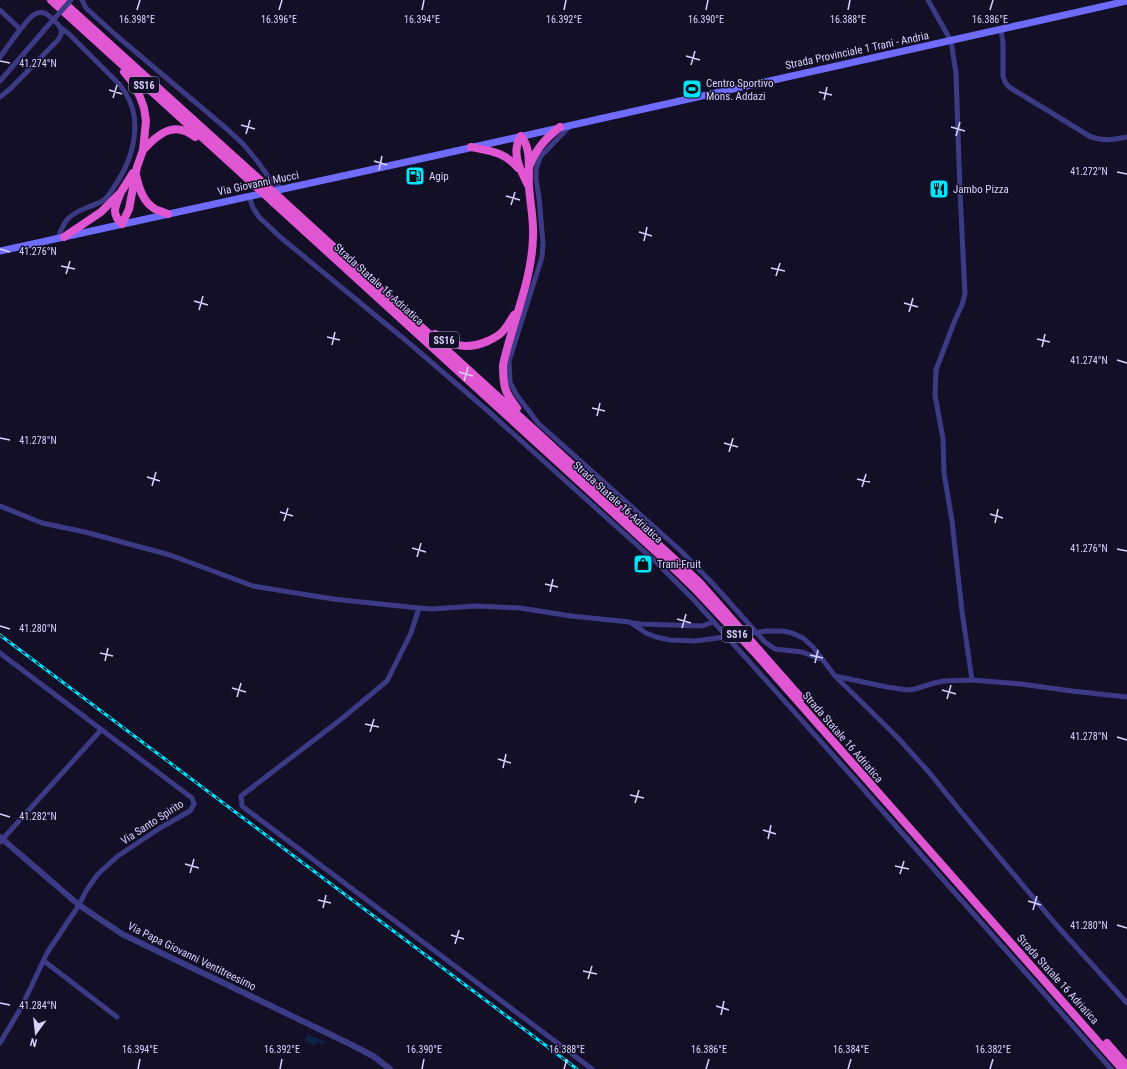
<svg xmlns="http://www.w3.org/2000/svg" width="1127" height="1069" viewBox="0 0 1127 1069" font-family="'Roboto Condensed',sans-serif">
	<rect width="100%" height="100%" fill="#130f26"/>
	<path fill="#0c2248" d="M308,1034L325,1042L323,1045L317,1042L315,1046L305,1041Z"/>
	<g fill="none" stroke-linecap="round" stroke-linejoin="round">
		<path stroke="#3d3a85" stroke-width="5" d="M82,0L86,8L118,37L227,129L244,145L258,162L270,179L282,189
			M928,0L951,41L956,73L960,192L965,294L962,305L955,320L936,370L935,395L943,439L944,473L952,521L962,611L972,680
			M0,10L20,29
			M1001,29L1003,43V76L1005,82L1009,87L1091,137C1105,141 1113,140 1127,137
			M0,57C7,48 26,19 35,14C37,13 41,12 44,13C48,14 60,25 61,30C62,35 60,37 57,41L10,89L0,97
			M0,81L45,29
			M571,125L541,156L538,163L536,170V179L539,198L543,243L542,257L509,361L510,382L516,394L538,423L681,551L714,585L765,642L775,649L802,652L823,660
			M249,196L253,208L259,217L279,236L409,343L488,411L657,563L694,600L858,783L924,858L1111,1069
			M58,238C64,221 68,215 86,208C91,206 97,204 102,201C107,198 111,192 114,187C128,167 138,141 134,115C132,104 127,94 120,85L68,33L60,27
			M0,506L42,523L85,532L170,555L253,586L333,599L419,608L432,609L475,606L520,608L571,616L630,622L646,633L656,637L670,640L695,641L717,638
			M419,608L411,633L387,681L344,717L241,796L242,806L592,1069
			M633,623L641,624L702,626L713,622
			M767,631H782L792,633L803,638L813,647L835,676L887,687L907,690L915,689L934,683L944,681L972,680L1021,684L1072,691L1127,697
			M0,653L192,798L194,804L190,811L160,828L118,856L98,874L86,891L79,905L47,953L22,1006L0,1043
			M835,676L897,737L928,771L962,813L1059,928L1127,1003
			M0,842L101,730
			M44,961L117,1017"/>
		<path stroke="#3d3a85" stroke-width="6" d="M0,837L79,905L122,934L352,1045L373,1056L390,1069"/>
		<path stroke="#6f6bff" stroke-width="7" d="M0,251L429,157L1127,1"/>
		<path stroke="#e055d1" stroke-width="8" d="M51,0L237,169
			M61,0L241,163
			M471,147C490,151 505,152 518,168
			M143,150C158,134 174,120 195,137
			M530,165C536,148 547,137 560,127
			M136,175C139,188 143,202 155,209C159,211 164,212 168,214
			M121,192C116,205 110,213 122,224L129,209L137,167L143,150L146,121L144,108L140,97L134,84L124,72
			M281,199L541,436L699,582L801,698
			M274,203L664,559L696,590L756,654L1122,1069
			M64,237L101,212L121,192L133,173
			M435,334C452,346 467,350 488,341C492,339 497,337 501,333C506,329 510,321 514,315
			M517,408C504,392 503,385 503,365C512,323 532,281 533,237C534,220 530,203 529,186C528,169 532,149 521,136C510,153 521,171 529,187
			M1107,1043L1127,1066"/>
		<defs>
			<path id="rail" d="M0,635L577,1069"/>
		</defs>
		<use href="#rail" stroke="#00e5ff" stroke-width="3"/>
		<use href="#rail" stroke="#130f26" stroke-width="1.5" stroke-dasharray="4.5" stroke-linecap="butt"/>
		<path stroke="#3d3a85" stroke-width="5" d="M45,29L71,0
			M717,638L767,631"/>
		<path stroke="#e055d1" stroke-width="8" d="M241,163L281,199
			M237,169L274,203"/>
	</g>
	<path fill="none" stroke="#d9d4ff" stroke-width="1.5" d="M137,10L140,0M279,10L282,0M422,10L424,0M564,10L566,0M706,10L708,0M848,10L850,0M990,10L993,0M686,56L700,60M0,61L10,63M691,65L695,51M109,90L122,94M819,92L832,95M113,98L117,85M824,100L827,87M241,125L255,129M951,127L965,131M246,134L250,120M956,136L960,122M374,161L387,165M379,170L382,156M1117,172L1127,174M506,196L520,200M511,205L515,192M639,232L652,236M644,241L647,227M0,249L10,252M61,266L75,269M771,268L785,271M66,274L70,261M776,276L780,263M194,301L208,305M904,303L918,307M199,310L203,296M909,312L913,298M327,337L340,340M1037,339L1050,342M332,345L335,332M1042,347L1045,334M1117,360L1127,363M459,372L473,376M464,381L468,367M592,408L605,411M597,416L600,403M0,438L10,440M724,443L738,447M729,452L733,438M147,477L160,481M857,479L870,482M152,486L156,472M862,487L866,474M280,512L293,516M990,514L1003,518M284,521L288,508M995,523L998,509M412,548L426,552M1117,549L1127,551M417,557L421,543M545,584L558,587M550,592L553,579M677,619L691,623M0,626L10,629M682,628L686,614M100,653L113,656M810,655L823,658M105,661L108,648M815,663L818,650M232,688L246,692M942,690L956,694M237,697L241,683M947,699L951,685M365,724L379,727M370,732L374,719M1117,737L1127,740M498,759L511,763M503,768L506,754M630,795L644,798M635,803L639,790M0,814L10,817M763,830L776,834M768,839L771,825M185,864L199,868M895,866L909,869M190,873L194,859M900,874L904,861M318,900L331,903M1028,901L1041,905M323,908L326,895M1033,910L1037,896M1117,925L1127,928M451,935L464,939M455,944L459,930M583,971L597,974M588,979L592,966M0,1003L10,1005M716,1006L729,1010M721,1015L724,1001M138,1069L140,1059M280,1069L282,1059M422,1069L424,1059M564,1069L567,1059M706,1069L709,1059M848,1069L851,1059M990,1069L993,1059"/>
	<defs>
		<symbol id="stadium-square" viewBox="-11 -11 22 22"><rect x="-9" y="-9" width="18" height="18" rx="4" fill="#00e5ff" stroke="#130f26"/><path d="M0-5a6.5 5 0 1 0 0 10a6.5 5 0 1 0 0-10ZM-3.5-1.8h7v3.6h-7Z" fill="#111"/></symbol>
		<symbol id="fuel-square" viewBox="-11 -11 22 22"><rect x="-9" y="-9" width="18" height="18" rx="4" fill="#00e5ff" stroke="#130f26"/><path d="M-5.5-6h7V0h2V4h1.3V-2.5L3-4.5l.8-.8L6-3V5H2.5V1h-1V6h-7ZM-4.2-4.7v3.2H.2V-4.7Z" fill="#111"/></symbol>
		<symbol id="restaurant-square" viewBox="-11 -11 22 22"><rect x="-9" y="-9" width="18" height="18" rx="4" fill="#00e5ff" stroke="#130f26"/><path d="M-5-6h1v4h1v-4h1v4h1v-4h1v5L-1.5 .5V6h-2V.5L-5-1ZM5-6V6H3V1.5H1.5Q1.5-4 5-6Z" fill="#111"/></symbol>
		<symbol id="shop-square" viewBox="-11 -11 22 22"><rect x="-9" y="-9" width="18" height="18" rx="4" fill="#00e5ff" stroke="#130f26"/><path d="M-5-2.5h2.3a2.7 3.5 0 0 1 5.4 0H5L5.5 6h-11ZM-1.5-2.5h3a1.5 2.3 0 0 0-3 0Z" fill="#111"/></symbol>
	</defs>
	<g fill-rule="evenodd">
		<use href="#stadium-square" x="681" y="78" width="22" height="22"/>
		<use href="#fuel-square" x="404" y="165" width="22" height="22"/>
		<use href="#restaurant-square" x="928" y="178" width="22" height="22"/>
		<use href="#shop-square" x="632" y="553" width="22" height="22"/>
	</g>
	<g text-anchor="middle" stroke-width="3" stroke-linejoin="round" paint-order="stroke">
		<g fill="#130f26" stroke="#9e99be" stroke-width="1">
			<rect x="129" y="77" width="30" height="16" rx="3"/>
			<rect x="429" y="332" width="30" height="16" rx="3"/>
			<rect x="722" y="626" width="30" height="16" rx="3"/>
		</g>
		<g font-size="10" font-weight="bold" fill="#d9d4ff">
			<text x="144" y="89">SS16</text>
			<text x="444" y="344">SS16</text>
			<text x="737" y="638">SS16</text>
		</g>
		<g font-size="11" fill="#d9d4ff" stroke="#130f26">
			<text transform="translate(857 50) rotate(-12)" y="4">Strada Provinciale 1 Trani - Andria</text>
			<text transform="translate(258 183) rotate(-12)" y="4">Via Giovanni Mucci</text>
			<text transform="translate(379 284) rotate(42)" y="4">Strada Statale 16 Adriatica</text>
			<text transform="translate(618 502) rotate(42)" y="4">Strada Statale 16 Adriatica</text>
			<text transform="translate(843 737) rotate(49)" y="4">Strada Statale 16 Adriatica</text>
			<text transform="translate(152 822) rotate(-33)" y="4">Via Santo Spirito</text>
			<text transform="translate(192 956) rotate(26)" y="4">Via Papa Giovanni Ventitreesimo</text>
			<text transform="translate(1058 979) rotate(48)" y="4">Strada Statale 16 Adriatica</text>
		</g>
		<g font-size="11" fill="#d9d4ff" stroke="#130f26" text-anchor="start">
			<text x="706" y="87">Centro Sportivo<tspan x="706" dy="13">Mons. Addazi</tspan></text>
			<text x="429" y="180">Agip</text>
			<text x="953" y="193">Jambo Pizza</text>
			<text x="657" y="568">Trani-Fruit</text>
		</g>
	</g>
	<g font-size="10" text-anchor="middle" fill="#d9d4ff" stroke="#130f26" stroke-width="3" stroke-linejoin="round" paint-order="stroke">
		<text x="137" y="23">16.398°E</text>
		<text x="279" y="23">16.396°E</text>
		<text x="422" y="23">16.394°E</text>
		<text x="564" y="23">16.392°E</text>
		<text x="706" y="23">16.390°E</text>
		<text x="848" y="23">16.388°E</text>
		<text x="990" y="23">16.386°E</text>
		<text x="38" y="67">41.274°N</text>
		<text x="1089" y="175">41.272°N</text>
		<text x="38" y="255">41.276°N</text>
		<text x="1089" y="364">41.274°N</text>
		<text x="38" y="444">41.278°N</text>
		<text x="1089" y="552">41.276°N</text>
		<text x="38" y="632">41.280°N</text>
		<text x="1089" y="740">41.278°N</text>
		<text x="38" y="820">41.282°N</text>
		<text x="1089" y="929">41.280°N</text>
		<text x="38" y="1009">41.284°N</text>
		<text x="140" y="1053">16.394°E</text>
		<text x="282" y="1053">16.392°E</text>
		<text x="424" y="1053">16.390°E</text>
		<text x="567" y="1053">16.388°E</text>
		<text x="709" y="1053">16.386°E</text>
		<text x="851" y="1053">16.384°E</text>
		<text x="993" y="1053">16.382°E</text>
	</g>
	<g transform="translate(36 1033) rotate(195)" stroke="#130f26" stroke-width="3" paint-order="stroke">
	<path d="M0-3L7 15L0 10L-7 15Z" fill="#d9d4ff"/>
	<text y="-6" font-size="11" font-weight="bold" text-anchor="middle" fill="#d9d4ff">N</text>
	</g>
</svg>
